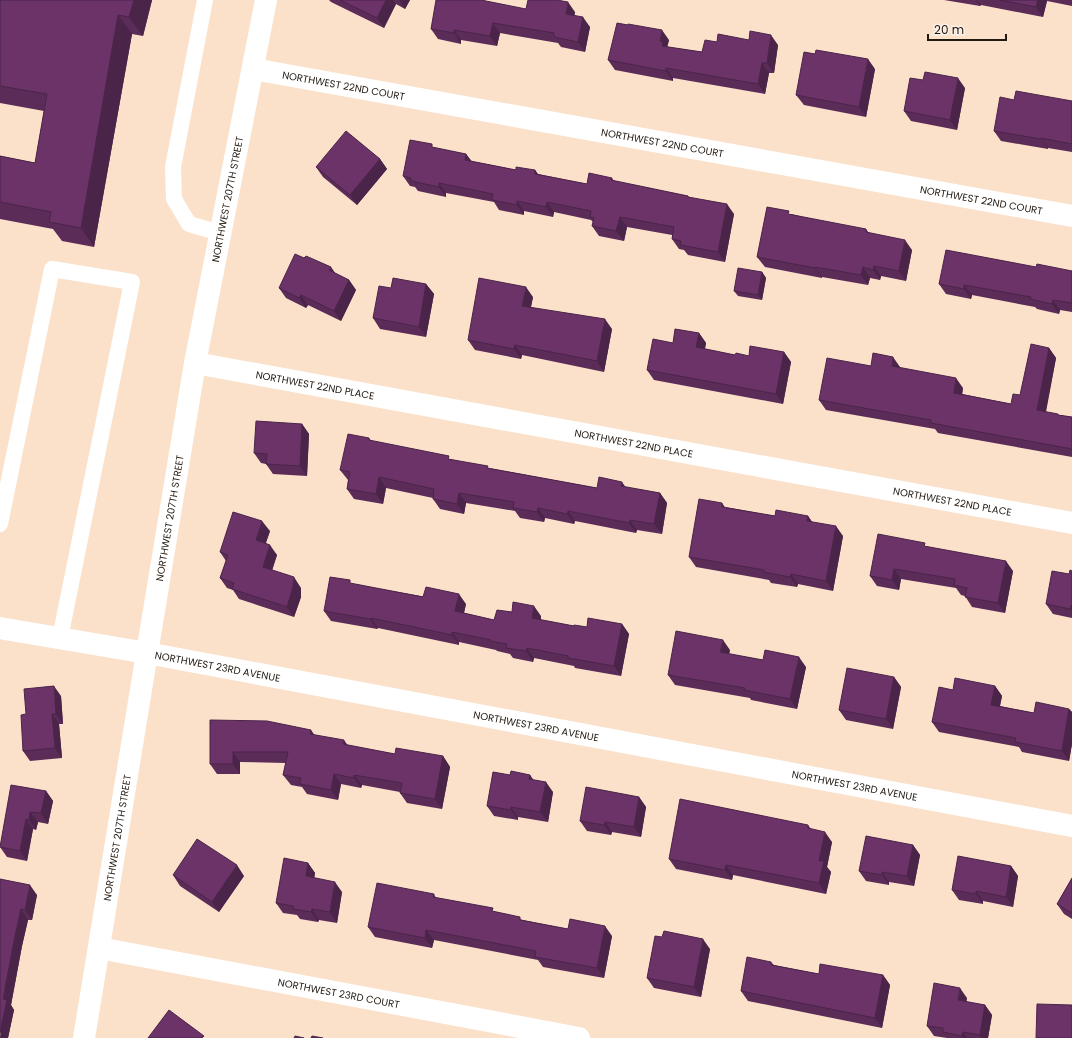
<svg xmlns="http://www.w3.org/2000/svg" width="1072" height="1038" viewBox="0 0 1072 1038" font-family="Poppins,sans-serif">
	<rect width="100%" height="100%" fill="#fbe1ca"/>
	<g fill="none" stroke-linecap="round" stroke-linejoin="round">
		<path stroke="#fff" stroke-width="16" d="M205,0L173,167L174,199L189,224L220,233
			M0,524L52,269L132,282L60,638"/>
		<g stroke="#fff" stroke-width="22">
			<path id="s1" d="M253,69L1072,216"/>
			<path id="s2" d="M195,363L1072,523"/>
			<path id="s3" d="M0,628L147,653L1072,826"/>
			<path id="s4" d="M99,948L579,1038"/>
		</g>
		<path stroke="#fff" stroke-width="22" id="s5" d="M84,1038L147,653L195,363L266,0"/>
	</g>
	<path fill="#5c2c59" d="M0,0H152L143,36L132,34L94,247L62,241L53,229L0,219V156L35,163L44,111L0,103Z
		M329,0H410L405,9L396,4L384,28L331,2Z
		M944,0H1072V6L1047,1L1043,17L981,5L980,6Z
		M526,9L575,12L574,16L590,27L585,52L561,47L558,43L500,33L497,46L461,40V44L438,39L431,29Z
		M669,40L667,47L702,52L717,42L778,45L774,73H769L765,94L673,78V81L615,70L608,60Z
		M875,69L866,117L804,105L796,95Z
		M965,88L957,130L911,121L904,111Z
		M1014,100L1072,101V152L1048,148V149L1001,141L994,131Z
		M435,148L466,154L471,161L516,170H535L538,174L587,184L612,178L614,181L688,196L689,197L734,214L725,262L688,255L684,250L679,249L672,239V235L627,227L624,241L599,236L592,226L593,222L591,220L554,212L553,217L524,211V215L499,210L494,202L446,193V197L418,191L415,187L410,186L403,176Z
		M380,159L387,169L357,205L323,177L316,167Z
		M791,214L870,233L912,250L906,281L881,276L880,280L870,278L868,285L822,277V278L765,267L757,257Z
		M1036,267L1072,271V312L1060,310L1059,314L1037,309L1035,307L972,295L971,299L946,294L939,284Z
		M762,272L766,278L762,300L738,296L734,291Z
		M335,273L349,280L356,290L341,321L308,305L306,308L286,298L279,288Z
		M426,284L434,294L426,337L380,329L373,318L391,288Z
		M533,297L531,307L612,329L604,372L522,355L521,359L475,350L468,340Z
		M699,333L706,343L705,349L735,355L749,356L784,352L791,362L783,404L654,380L647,370L673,343Z
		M1049,348L1056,358L1046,412L1059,415L1072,417V457L938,433L935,429L826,410L819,400L871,366L900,367V368L963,388L962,394L1011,404L1020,395Z
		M302,424L309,434L307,476L273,474L266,464L261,463L254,453Z
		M369,438L371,441L489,468L597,488L625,487L660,493L667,503L662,534L637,530L636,533L575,521L574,524L545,518L544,522L520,518L515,511L466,503L464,514L440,509L433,499V498L386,488L383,504L354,499L347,489L348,480L340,470Z
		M725,507L775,516H808L812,522L843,536L833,591L798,584L797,587L771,583L769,580L696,567L689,557Z
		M270,531L266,543L277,555L272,570L301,588V597L294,617L239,599L233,590L227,588L220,578L226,561L220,552Z
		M928,547L1013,571L1005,613L972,607L965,596L961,595L956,588L901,579L899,590L877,586L870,576Z
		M1072,571V618L1053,614L1046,604Z
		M353,584L466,604L464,613L494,620L512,612L541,616V620L574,626L587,627L622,624L629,634L621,676L575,668L574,666L534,658L533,662L513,658L510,654L497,651L496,650L459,642V645L378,628L377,629L331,621L324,611Z
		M730,650L729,654L806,667L797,709L751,700L750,698L675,685L668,675Z
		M894,677L901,687L893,729L846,720L839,710Z
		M995,686L1002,696L1000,706L1034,713L1069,709L1072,712V744L1069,761L1022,752L1019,747L939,732L932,722L953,690Z
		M61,696L63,724H59L62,758L30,761L23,751L26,714Z
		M210,720L315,735L347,745L395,754L443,756L450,767L442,809L407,803L400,793V792L362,785L361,788L341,784L338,800L307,794L302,787L291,785L283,775L286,763L240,762V774H217L210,764Z
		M510,775H530L533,780L553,792L548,822L518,817V820L494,816L487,806Z
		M46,791L53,801L48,824L38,822L36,830L33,829L27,861L7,857L0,847Z
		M639,797L646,807L641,837L612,832L611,835L587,831L580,821Z
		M808,825L811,829L832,842L827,867L831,872L826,894L733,875L732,880L676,869L669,859Z
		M913,845L920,855L914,886L889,882V885L866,881L859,871Z
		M308,863L315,873L314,878L342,892L337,923L319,920L318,922L300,919L297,915L283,913L276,903Z
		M1011,866L1018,876L1013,907L983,901V904L959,900L952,890Z
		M173,875L244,876L219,912L180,886Z
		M1072,878V919L1064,914L1057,904Z
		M0,879L37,895L32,920H28L22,946L11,1005L14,1010L8,1038Z
		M434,894L436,898L496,912L523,920L568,929L612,936L604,978L543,967L538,960L434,940L432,948L375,937L368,927Z
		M710,949L701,997L654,988L647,978Z
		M771,962L774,965L819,974L883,975L890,985L882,1028L748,1001L741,991Z
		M967,998L966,1002L985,1005L992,1015L988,1038H947L934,1036L927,1026Z"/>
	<path fill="#4b2449" d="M134,0H152L143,36L129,17Z
		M386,0H393L396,4L384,28L377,18Z
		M399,0H410L405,9Z
		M976,0H977L981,5L980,6Z
		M1038,0H1046L1047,1L1043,17L1036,7Z
		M568,2L575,12L573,24L566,14Z
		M118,15L132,34L94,247L81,228Z
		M583,17L590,27L585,52L578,42Z
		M493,23L500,33L497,46L490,36Z
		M454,30L461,40V44L454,33Z
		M662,30L669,40L667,48L662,46L660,41Z
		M771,35L778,45L774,73L767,63Z
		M868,59L875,69L866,117L859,107Z
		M762,63L769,73L765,94L758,84Z
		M666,68L673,78V81L666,71Z
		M958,78L965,88L957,130L950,120Z
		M1041,138L1048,148V149L1041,139Z
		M466,154L474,164L465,160Z
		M380,159L387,169L357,205L350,195Z
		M535,170L542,180L535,174Z
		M439,183L446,193V197L439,187Z
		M517,201L524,211V215L517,205Z
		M547,202L554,212L553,217L546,207Z
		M727,204L734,214L725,262L718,252Z
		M620,217L627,227L624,241L616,231Z
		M866,229L873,239L866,232Z
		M905,240L912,250L906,281L899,271Z
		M874,266L881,276L880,280L873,270Z
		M331,267L338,277L329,270Z
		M815,267L822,277V278L815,268Z
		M863,267L870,278L868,285L861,275Z
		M762,272L766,278L762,300L758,295Z
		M349,280L356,290L341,321L334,311Z
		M426,284L434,294L426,337L419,327Z
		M964,285L972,295L971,299L964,289Z
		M526,287L533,297L529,316L522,306Z
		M301,295L308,305L306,308L299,298Z
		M1053,300L1060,310L1059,314L1052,304Z
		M605,319L612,329L604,372L597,361Z
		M699,333L706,343L703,357L696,347Z
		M515,345L522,355L521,359L514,349Z
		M1049,348L1056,358L1044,420L1037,410Z
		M784,352L791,362L783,404L776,394Z
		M893,357L900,367L899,376L892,366Z
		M956,378L963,388L961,403L954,393Z
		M302,424L309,434L307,476L300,466Z
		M379,477L386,488L383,504L376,494Z
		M622,482L629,492L621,486Z
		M459,493L466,503L464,514L457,504Z
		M660,493L667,503L662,534L654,524Z
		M722,503L729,513L722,507Z
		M538,508L545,518L544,522L537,512Z
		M568,511L575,521L574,524L567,514Z
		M808,516L815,526L807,521Z
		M630,520L637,530L636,533L629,523Z
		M262,521L270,531L263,550L256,540Z
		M836,526L843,536L833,591L826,581Z
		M270,545L277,555L270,577L263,567Z
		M1006,561L1013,571L1005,613L998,603Z
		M894,569L901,579L899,590L892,580Z
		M791,574L798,584L797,587L790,577Z
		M294,577L301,588V597L294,617L287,607Z
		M459,594L466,604L462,621L455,611Z
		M1071,605L1072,607V612L1070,609Z
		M534,606L541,616L539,628L532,618Z
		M371,618L378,628L377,629L370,619Z
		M622,624L629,634L621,676L614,666Z
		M452,632L459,642V645L452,635Z
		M723,640L730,650L727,662L720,652Z
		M527,648L534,658L533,662L526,651Z
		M799,657L806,667L797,709L790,699Z
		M894,677L901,687L893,729L886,719Z
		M54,686L61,696L63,724L56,714Z
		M995,686L1002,696L998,715L991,705Z
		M1069,709L1072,712V744L1069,761L1062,751Z
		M52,714L59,724L62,758L55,748Z
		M311,730L318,740L310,734Z
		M344,740L351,750L343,744Z
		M233,752L240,762V774L233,764Z
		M443,756L450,767L442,809L435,799Z
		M334,774L341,784L338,800L331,790Z
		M354,775L362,785L361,788L354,778Z
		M530,775L537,785L529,779Z
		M546,782L553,792L548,822L540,812Z
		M46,791L53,801L48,824L41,813Z
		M639,797L646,807L641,837L634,827Z
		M511,807L518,817V820L511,810Z
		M30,812L38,822L36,830L29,820Z
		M26,819L33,829L27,861L20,851Z
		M605,822L612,832L611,835L604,825Z
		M825,832L832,842L827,867L831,872L826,894L819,883V861Z
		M913,845L920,855L914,886L907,876Z
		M308,863L315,873L313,886L306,876Z
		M237,865L244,876L219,912L212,902Z
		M726,865L733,875L732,880L725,870Z
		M1011,866L1018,876L1013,907L1006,897Z
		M882,872L889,882V885L882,875Z
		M335,882L342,892L337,923L330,912Z
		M30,885L37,895L32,920L25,910Z
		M976,891L983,901V904L976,894Z
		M21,909L28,920L22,946L11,1005L14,1010L8,1038H0L3,999L15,936Z
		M312,909L319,920L318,922L311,912Z
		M605,926L612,936L604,978L597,968Z
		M426,930L434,940L432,948L425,938Z
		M703,939L710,949L701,997L694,987Z
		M883,975L890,985L882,1028L875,1018Z
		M960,988L967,998L965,1010L958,1000Z
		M985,1005L992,1015L988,1038H981L980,1035Z
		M963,1032L967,1038H964L962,1036Z"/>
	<path fill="#6b3368" stroke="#4b2449" d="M0,0H134L129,17L118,15L81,228L49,222L51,212L0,202V156L35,163L47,94L0,86Z
		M340,0H386L377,18Z
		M436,0H481L526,9L528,0H557L568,2L566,14L583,17L578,42L554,37V33L493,23L490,36L454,30V33L431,29Z
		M1000,0H1038L1036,7Z
		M617,23L628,25V24L662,30L660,41L663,42L662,46L702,52L705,40L717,42L718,34L749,40L750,31L771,35L767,63H762L758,84L666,68V71L608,60Z
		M816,50L868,59L859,107L796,95L804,52L815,54Z
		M925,72L958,78L950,120L904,111L910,78L923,80Z
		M1016,91L1072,101V144L1041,138V139L994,131L1000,97L1014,100Z
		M346,131L380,159L350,195L316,167Z
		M410,140L432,144V147L466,154L465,160L516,170V167L535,170V174L587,184L589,173L612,178L611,180L688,196V197L727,204L718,252L680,245L681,241L672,239L674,227L620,217L616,231L592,226L594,218L590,217L591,211L547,202L546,207L517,201V205L492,200L493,194L439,183V187L411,181V178L403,176Z
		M767,207L789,211L788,214L866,229V232L905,240L899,271L874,266L873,270L863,267L861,275L815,267V268L757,257Z
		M946,250L1036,267L1037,264L1072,271V303L1053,300L1052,304L1030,299L1031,297L964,285V289L939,284Z
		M295,254L304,258L306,256L331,267L329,270L349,280L334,311L301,295L299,298L279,288Z
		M738,268L762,272L758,295L734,291Z
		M393,278L426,284L419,327L373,318L379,286L391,288Z
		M479,278L526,287L522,306L605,319L597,361L515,345L514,349L468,340Z
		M675,329L699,333L696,347L735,355L736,353L749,356L750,346L784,352L776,394L647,370L653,339L673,343Z
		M1031,344L1049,348L1037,410L1058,414V415L1072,417V449L931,423V420L819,400L827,358L871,366L873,353L893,357L892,366L956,378L954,393L1011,404L1013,394L1020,395Z
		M256,421L302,424L300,466L266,464L267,454L254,453Z
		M348,434L369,438V440L449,456L448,459L488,466L487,468L597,488L599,477L622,482L621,486L660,493L654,524L630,520L629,523L568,511L567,514L538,508L537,512L513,508L514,502L459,493L457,504L433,499L434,489L379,477L376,494L347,489L350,472L340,470Z
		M699,499L722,503V507L775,516L776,510L808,516L807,521L836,526L826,581L791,574L790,577L764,572V570L689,557Z
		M233,512L262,521L256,540L270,545L263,567L294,577L293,587L287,607L232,589L234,583L220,578L228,555L220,552Z
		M878,534L925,543L924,546L1006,561L998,603L965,597L967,588L954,585L955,579L894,569L892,580L870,576Z
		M1070,570L1072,571V605H1071L1070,609L1046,604L1052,571L1069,574Z
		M330,577L350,580V583L423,597L426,587L459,594L455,611L494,620L497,610L512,612L513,602L534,606L532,618L574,626V625L587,627L588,618L622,624L614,666L568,658V656L527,648L526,651L506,648L507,644L490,641L491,640L452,632V635L371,618L370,619L324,611Z
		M676,631L723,640L720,652L763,660L765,650L799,657L790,699L744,690L745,688L668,675Z
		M847,668L894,677L886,719L839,710Z
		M955,678L995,686L991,705L1034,713L1036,702L1069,709L1062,751L1015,742L1016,738L932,722L939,687L953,690Z
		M54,686L56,714H52L55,748L23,751L21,715L26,714L24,689Z
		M210,720L267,721L311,730L310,734L344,740L343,744L395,754L396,748L443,756L435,799L400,793L402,783L354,775V778L334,774L331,790L300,784L301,778L283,775L288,752H233V764H210Z
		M511,771L530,775L529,779L546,782L540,812L511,807V810L487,806L493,772L510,775Z
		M11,785L46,791L41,813L30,812L29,820L26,819L20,851L0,847Z
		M586,787L639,797L634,827L605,822L604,825L580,821Z
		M680,799L808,825V828L825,832L819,861H824L819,883L726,865L725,870L669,859Z
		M866,836L913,845L907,876L882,872V875L859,871Z
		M197,839L237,865L212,902L173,875Z
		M958,856L1011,866L1006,897L976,891V894L952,890Z
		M284,858L308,863L306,876L335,882L330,912L312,909L311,912L293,909V906L276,903Z
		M1072,878V913L1057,904Z
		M0,879L30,885L25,910L21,909L15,936L3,999L7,1000L0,1033Z
		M377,883L434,894L433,897L493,908L492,911L520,917V920L568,929L570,919L605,926L597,968L535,957L536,951L426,930L425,938L368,927Z
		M664,931L703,939L694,987L647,978L655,936L662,937Z
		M747,957L771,962V965L819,974L820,964L883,975L875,1018L741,991Z
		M934,983L960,988L958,1000L985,1005L980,1035L963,1032L962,1036L943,1032V1028L927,1026Z
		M1037,1004L1072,1005V1038H1036Z
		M169,1010L204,1036L202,1038H148Z
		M295,1036L304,1038H294Z
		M312,1036L323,1038H311Z"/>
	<g text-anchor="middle" stroke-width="4" stroke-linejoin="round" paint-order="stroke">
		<g font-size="10" fill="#211810" stroke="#fcf1e8">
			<text dy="4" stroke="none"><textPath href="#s1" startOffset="92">NORTHWEST 22ND COURT</textPath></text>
			<text dy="4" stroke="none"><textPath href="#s1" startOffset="416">NORTHWEST 22ND COURT</textPath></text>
			<text dy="4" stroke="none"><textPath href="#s5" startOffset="851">NORTHWEST 207TH STREET</textPath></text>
			<text dy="4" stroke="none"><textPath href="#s1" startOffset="740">NORTHWEST 22ND COURT</textPath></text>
			<text dy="4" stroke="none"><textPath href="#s2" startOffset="122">NORTHWEST 22ND PLACE</textPath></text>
			<text dy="4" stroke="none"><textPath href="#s2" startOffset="446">NORTHWEST 22ND PLACE</textPath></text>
			<text dy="4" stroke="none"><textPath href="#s2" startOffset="770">NORTHWEST 22ND PLACE</textPath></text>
			<text dy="4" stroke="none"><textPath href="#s5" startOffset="527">NORTHWEST 207TH STREET</textPath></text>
			<text dy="4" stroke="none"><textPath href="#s3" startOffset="221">NORTHWEST 23RD AVENUE</textPath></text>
			<text dy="4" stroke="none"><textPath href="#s3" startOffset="545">NORTHWEST 23RD AVENUE</textPath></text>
			<text dy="4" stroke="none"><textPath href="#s3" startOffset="869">NORTHWEST 23RD AVENUE</textPath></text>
			<text dy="4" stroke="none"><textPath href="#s5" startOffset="203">NORTHWEST 207TH STREET</textPath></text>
			<text dy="4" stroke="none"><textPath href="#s4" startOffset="244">NORTHWEST 23RD COURT</textPath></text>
		</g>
	</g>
	<path d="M928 34v6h78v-6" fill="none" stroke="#211810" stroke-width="2"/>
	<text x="934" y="34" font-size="12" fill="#211810" stroke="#fcf1e8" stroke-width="3" paint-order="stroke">20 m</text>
</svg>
